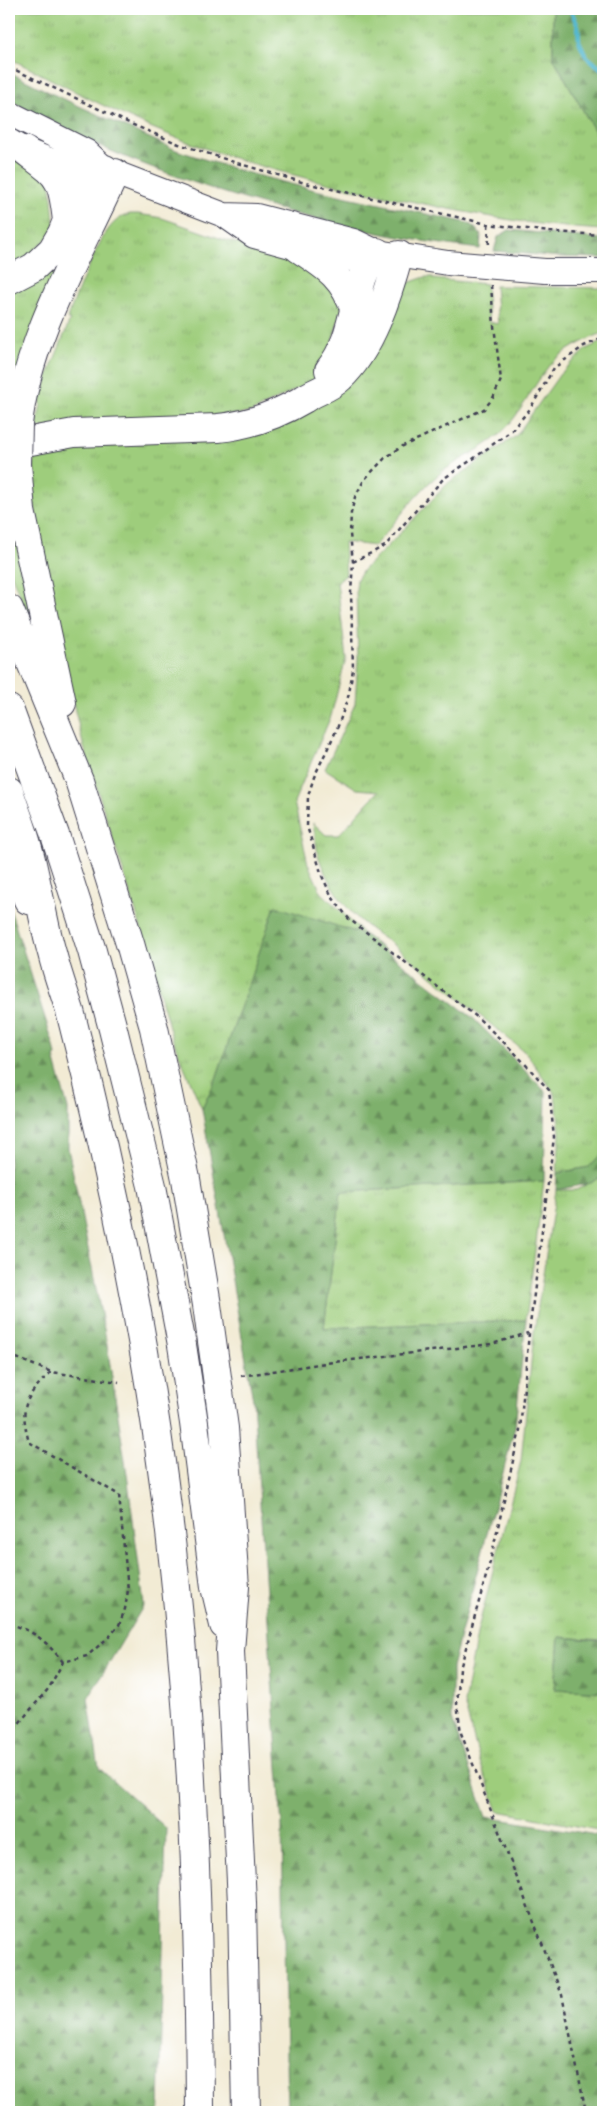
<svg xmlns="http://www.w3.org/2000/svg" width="612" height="2121" viewBox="0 0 612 2121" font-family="Cardo,serif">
	<defs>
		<pattern id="grass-tufts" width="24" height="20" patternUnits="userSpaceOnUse" patternTransform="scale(1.25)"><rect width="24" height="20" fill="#9ecd7c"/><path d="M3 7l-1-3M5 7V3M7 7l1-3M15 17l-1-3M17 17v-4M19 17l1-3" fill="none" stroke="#88b06c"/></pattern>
		<pattern id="forest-firs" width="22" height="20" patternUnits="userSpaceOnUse" patternTransform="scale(1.25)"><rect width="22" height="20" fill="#7eb06c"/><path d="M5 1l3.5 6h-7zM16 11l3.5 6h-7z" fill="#678f5a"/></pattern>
	</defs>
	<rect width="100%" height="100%" fill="#fff"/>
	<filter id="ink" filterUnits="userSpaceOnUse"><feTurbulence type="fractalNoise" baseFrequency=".02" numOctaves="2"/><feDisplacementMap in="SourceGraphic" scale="10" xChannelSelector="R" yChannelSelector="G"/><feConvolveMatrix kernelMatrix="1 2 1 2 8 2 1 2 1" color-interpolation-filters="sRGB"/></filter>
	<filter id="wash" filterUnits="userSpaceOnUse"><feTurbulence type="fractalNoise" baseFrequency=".0096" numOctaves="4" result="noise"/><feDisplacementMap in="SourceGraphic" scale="20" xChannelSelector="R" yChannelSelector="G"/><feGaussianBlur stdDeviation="1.12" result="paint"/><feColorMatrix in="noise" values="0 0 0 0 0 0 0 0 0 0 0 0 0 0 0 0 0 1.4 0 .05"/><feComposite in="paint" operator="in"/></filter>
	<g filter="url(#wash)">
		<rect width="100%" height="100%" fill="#f2ebd4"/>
		<path fill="url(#grass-tufts)" stroke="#60785c" d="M9,9H553V57L603,146V230C530,226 462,212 391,197C317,182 242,164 172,136C116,114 63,85 9,58Z
			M9,148L50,177L55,232L9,272Z
			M130,214H138L162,218L225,240L308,263L344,303L323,370L314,380L250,413L36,428L41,404L40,402L47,378L70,320L67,319C76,296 99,234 116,221C120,217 125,216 130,214Z
			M47,265H62L9,409V286Z
			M425,277H433V279L486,284L489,322L498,324L495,286L603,288V333C585,340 561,351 548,367C531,389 520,416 499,435C480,451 456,460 438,475C413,496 396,523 374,546L344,542L346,575L337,582L346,658L331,716L294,802L308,864L321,892L365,935L275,907L216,1079L202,1109L172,1038L146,944L83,744L66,673L34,504L31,482L34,481V452L49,448L282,423L405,284Z
			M603,341V1152L590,1167L557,1173L560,1133L555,1094L526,1053L391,943C356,922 333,897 319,858C316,847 315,834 313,823L326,835H338C353,821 364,805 379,791L357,789L325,769L355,704L358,659L356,589L357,579L363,570L386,548L448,483L516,436L560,374L586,349Z
			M9,490L31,616L28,617L9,568Z
			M603,1176V1640L559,1637L555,1689L603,1692V1831L498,1811L481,1765L464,1703L478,1629L521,1461L534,1333L556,1190H576Z
			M544,1181L526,1320L324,1328L341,1192Z"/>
		<path fill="url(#forest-firs)" stroke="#506954" d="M553,9H601L603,14V146L553,57Z
			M9,72L55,95L176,150L241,171L306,188L468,223L475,228L481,235L480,249C357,235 234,201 118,154C81,138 45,119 9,100Z
			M509,230L603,239V258L561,257L494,251L498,237Z
			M9,906L54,1046L56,1056L54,1057L68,1109V1148L106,1339L127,1474L144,1605L88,1698L99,1768L166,1828L159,2112H9Z
			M275,906L365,935L473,1018L546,1092L544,1181L341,1192L324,1328L526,1320L515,1427L452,1667V1719L486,1817L603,1836V2112H287L282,1827L253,1400L202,1109L216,1079Z
			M603,1152V1176L591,1183L556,1190L557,1173L589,1167Z
			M559,1637L603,1641V1692L555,1689Z"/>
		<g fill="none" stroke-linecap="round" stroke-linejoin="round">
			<path stroke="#51b7cf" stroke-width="4.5" d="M570,9L578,26L579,41L586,56L603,70"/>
		</g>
	</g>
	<g filter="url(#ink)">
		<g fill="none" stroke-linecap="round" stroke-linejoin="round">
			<defs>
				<path id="secondary" d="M9,113L87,152L105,169L224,215L254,236L298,248L356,260L377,252
					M9,141L24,150L69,168L87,172L105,169
					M224,215L257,216L354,241L377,252L448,263
					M545,271H603"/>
				<path id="highway" d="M24,150C59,177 62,175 67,221
					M298,248C327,267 344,277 355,311
					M9,280L34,267L52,250L62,233L81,186L105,169
					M329,370C351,343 352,311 362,279C365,269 371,261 377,252
					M18,424C28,336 79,253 115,173
					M9,445L74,433L218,428C249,425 277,415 304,399C316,391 330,388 340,378C371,349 388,295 399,255
					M17,464L21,511L62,703
					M9,609L79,780L131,947L154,1028L186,1179L207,1305L224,1428L235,1587L230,1651L242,1903L246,2112
					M9,709L55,835L92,951L113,1029L152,1186L182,1345L194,1423L215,1587L224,1625
					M9,791C15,810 23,829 28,848C38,883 42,919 52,953C57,973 64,992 70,1011C106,1150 136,1291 157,1433C190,1658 199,1885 200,2112
					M9,858L28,900"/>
			</defs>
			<use href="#secondary" stroke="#414052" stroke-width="26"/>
			<use href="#highway" stroke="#414052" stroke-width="30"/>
			<path stroke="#414052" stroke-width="2.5" stroke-dasharray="4 4" stroke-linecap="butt" d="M9,67L131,124L179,144L237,163L305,183L488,224L550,232L603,235
				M488,224L489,247
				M491,285L494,326L501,380L493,398L484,409L403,446L385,458L364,480L355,497L351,513L350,534L353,562L351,593L353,669L349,694L337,729L314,777L308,796L307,826L322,876L332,897L349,919L477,1017L515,1053L549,1090L554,1137L529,1333L520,1430L490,1562L460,1669L457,1704L461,1733L562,1995L586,2112
				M353,562L385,546L443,479L473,459L511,431L530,409L554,368L584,346L603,338
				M9,1355L51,1372
				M241,1376L325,1363L492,1344L528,1333
				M9,1624C34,1630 47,1642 63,1662
				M9,1735L49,1688L63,1662L87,1656L110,1636L119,1625L125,1609L128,1590L119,1495L29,1442C19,1406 25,1397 51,1372L119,1382"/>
			<use href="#secondary" stroke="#fff" stroke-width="24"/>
			<use href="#highway" stroke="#fff" stroke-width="28"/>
			<defs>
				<path id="secondary-bridge" d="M448,263L545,271"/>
				<path id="highway-bridge" d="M17,464L18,424"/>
			</defs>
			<use href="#secondary-bridge" stroke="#414052" stroke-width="26" stroke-linecap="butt"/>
			<use href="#highway-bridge" stroke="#414052" stroke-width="30" stroke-linecap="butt"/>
			<use href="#secondary-bridge" stroke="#fff" stroke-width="24"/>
			<use href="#highway-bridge" stroke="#fff" stroke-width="28"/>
		</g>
	</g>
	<rect width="612" height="2121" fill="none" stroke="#fff" stroke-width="30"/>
</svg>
